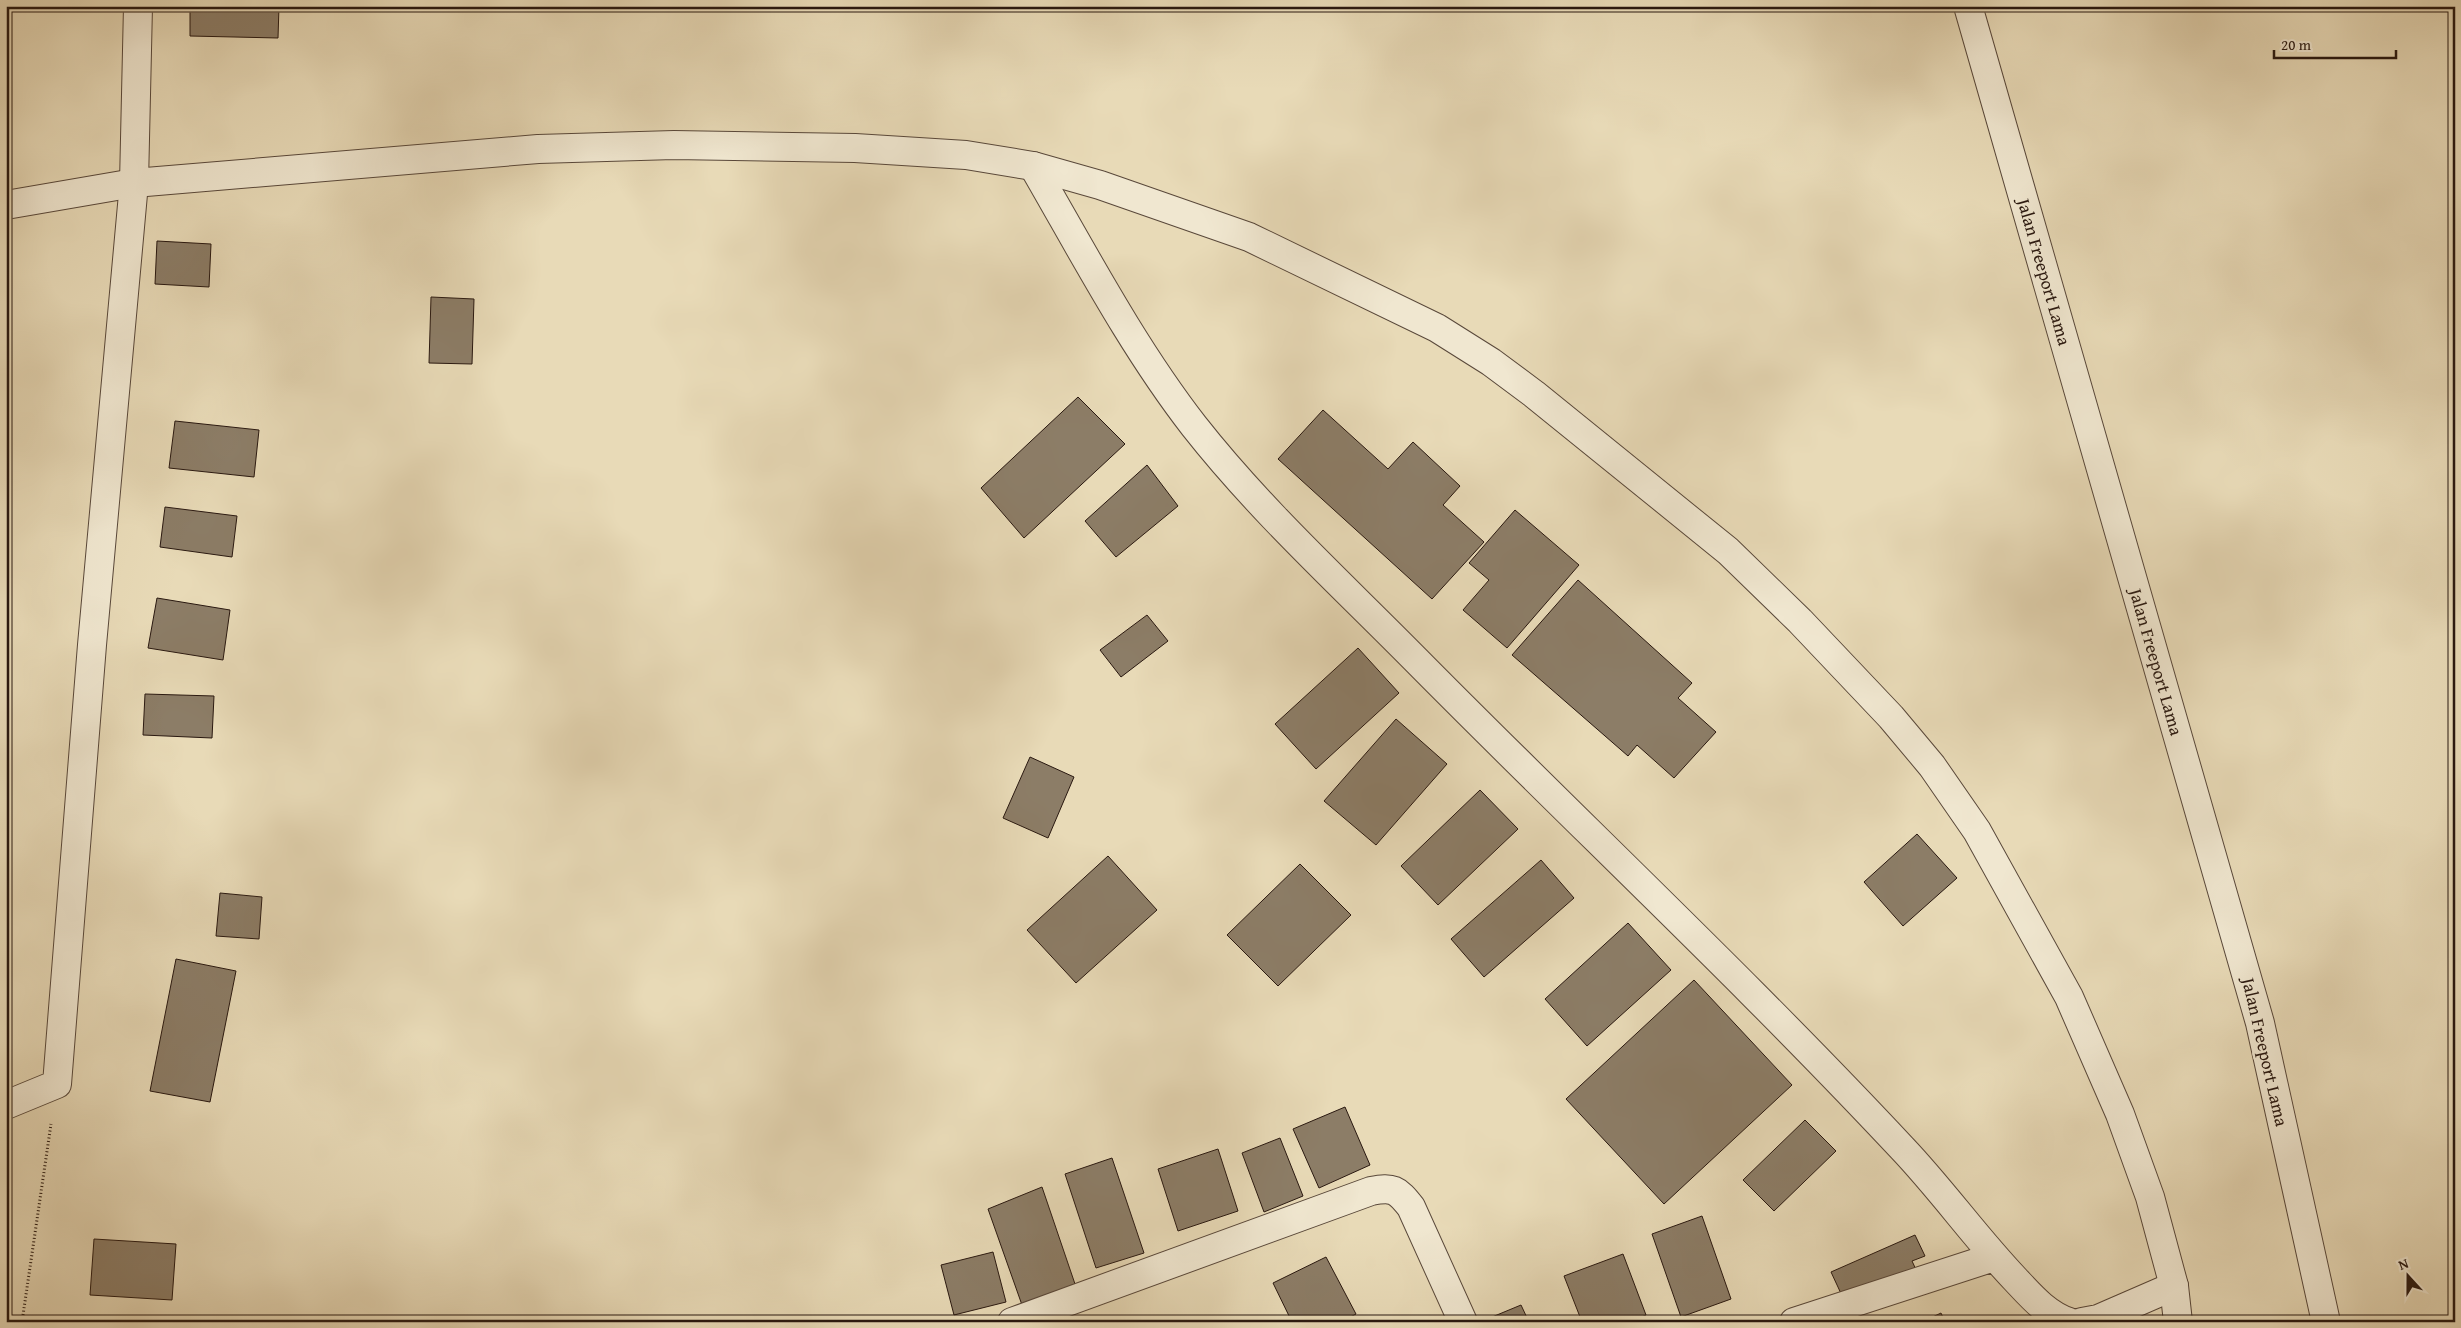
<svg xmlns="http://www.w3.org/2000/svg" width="2461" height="1328" viewBox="0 0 2461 1328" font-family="'Gentium Book Plus',serif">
	<rect width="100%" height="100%" fill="#e8dab7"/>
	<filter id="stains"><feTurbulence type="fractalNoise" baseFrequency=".004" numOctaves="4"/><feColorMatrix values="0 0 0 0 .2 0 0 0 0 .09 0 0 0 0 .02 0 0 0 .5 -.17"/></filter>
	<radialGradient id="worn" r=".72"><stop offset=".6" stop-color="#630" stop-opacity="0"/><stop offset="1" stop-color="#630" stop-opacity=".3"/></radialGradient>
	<path fill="#8c7d67" stroke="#291810" d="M190,6H279L278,38L190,36Z
		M157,241L211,244L209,287L155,284Z
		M431,297L474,299L472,364L429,363Z
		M1078,397L1125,444L1024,538L981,488Z
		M1323,410L1388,469L1413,442L1460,486L1443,505L1484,542L1432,599L1278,459Z
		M175,421L259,430L254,477L169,468Z
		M1147,465L1178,506L1116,557L1085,521Z
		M165,507L237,516L232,557L160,547Z
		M1515,510L1579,565L1507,648L1463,610L1489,580L1469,563Z
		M1578,580L1692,683L1678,698L1716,732L1674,778L1637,745L1628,756L1512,655Z
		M157,598L230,610L223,660L148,648Z
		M1147,615L1168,641L1121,677L1100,650Z
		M1358,648L1399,693L1316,769L1275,724Z
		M145,694L214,696L212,738L143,735Z
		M1396,719L1447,764L1376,845L1324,801Z
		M1030,757L1074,777L1048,838L1003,818Z
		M1480,790L1518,829L1438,905L1401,866Z
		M1917,834L1957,878L1903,926L1864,882Z
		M1108,856L1157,910L1076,983L1027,930Z
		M1541,860L1574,898L1484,977L1451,939Z
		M1300,864L1351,915L1278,986L1227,935Z
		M220,893L262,897L259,939L216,936Z
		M1628,923L1671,970L1587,1046L1545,999Z
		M176,959L236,971L210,1102L150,1091Z
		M1694,980L1792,1085L1664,1204L1566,1099Z
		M1345,1107L1370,1165L1319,1188L1293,1129Z
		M1805,1120L1836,1151L1774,1211L1743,1180Z
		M1280,1138L1303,1196L1264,1212L1242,1153Z
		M1218,1149L1238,1211L1178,1231L1158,1169Z
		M1112,1158L1144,1253L1096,1268L1065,1174Z
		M1042,1187L1075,1284L1022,1305L988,1209Z
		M1702,1216L1731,1299L1681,1317L1652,1234Z
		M1915,1235L1925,1256L1912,1261L1918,1274L1844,1300L1831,1272Z
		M94,1239L176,1244L172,1300L90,1295Z
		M993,1252L1006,1302L954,1315L941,1265Z
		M1623,1254L1646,1315L1630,1322H1582L1564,1276Z
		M1326,1257L1356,1314L1341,1322H1292L1273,1283Z
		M1521,1305L1529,1322H1480Z
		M1941,1313L1945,1322H1922Z"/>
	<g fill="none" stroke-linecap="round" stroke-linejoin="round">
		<defs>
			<path id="minor" d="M1033,166C1084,254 1132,346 1194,426C1260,510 1340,583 1415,659C1577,823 1745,980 1902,1148C1942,1190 1975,1237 2015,1279C2031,1296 2046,1314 2069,1322
				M6,1105L57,1084L92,645L134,183L138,6
				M1012,1322L1371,1191C1393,1187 1397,1189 1411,1207L1463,1322
				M1794,1322L1994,1257
				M2082,1322L2098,1319L2174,1286"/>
			<path id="tertiary" d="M1968,6L2260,1023L2326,1322
				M6,205L134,183L538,149L674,145L855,148L966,155L1033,166L1100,185L1249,237L1437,328L1491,362L1534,394L1728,551L1800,621L1891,717L1932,766L1977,831L2069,997L2120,1114L2150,1197L2174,1286L2178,1322"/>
		</defs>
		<use href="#minor" stroke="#59483a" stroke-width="30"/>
		<use href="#tertiary" stroke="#59483a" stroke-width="30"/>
		<path stroke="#291810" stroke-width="3" stroke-dasharray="1 2.5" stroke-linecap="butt" d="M22,1322L51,1124"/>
		<use href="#minor" stroke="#f0e7d0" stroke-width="28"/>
		<use href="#tertiary" stroke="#f0e7d0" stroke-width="28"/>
	</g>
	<g text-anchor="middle" stroke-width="5" stroke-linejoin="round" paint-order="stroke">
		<g font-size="18" fill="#291810" stroke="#f0e7d0">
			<text transform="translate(2044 272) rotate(74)" y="6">Jalan Freeport Lama</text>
			<text transform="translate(2156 662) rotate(74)" y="6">Jalan Freeport Lama</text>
			<text transform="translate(2265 1052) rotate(77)" y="6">Jalan Freeport Lama</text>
		</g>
	</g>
	<rect width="2461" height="1328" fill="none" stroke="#e8dab7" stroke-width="25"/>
	<rect x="8" y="8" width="2446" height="1313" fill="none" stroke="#291810" stroke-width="2.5"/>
	<rect x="12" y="12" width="2436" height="1303" fill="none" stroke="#291810"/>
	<g transform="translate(2408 1276) rotate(339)" stroke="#f0e7d0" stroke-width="4" paint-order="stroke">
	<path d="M0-4L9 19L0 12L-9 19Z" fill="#291810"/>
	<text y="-8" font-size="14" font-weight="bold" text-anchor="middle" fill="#291810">N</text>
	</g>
	<path d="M2274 50v8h122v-8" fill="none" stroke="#291810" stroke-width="2.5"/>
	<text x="2281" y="50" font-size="15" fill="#291810" stroke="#f0e7d0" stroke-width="4" paint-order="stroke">20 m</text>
	<rect width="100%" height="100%" filter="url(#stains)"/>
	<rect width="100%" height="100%" fill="url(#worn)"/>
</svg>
